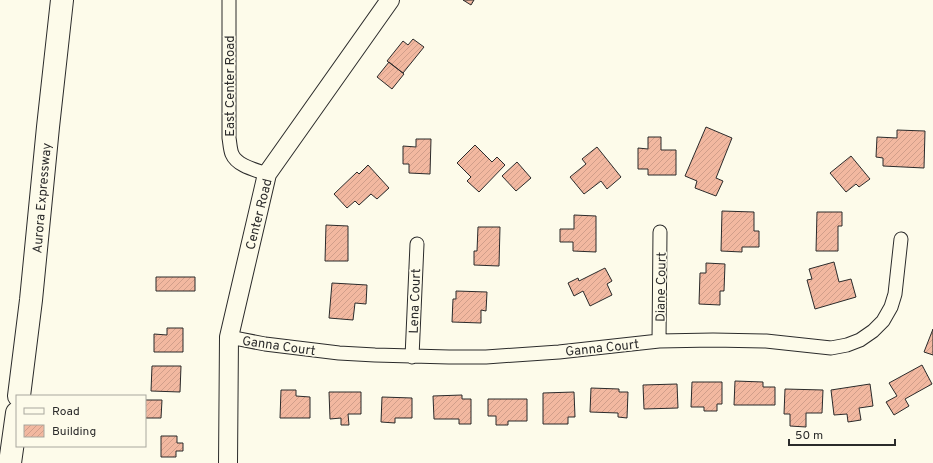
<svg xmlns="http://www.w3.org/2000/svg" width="933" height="463" viewBox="0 0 933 463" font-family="Overpass,sans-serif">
	<defs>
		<pattern id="building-hatch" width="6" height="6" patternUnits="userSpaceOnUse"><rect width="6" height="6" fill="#f2b8a0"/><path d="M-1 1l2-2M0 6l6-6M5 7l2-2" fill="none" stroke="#d09e8a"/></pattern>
	</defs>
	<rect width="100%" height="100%" fill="#fdfbea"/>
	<path fill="url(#building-hatch)" stroke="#2b2b2b" d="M463,0H474L471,5Z
		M413,39L424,47L403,73L387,61L403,41L408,45Z
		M389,62L404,74L392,89L377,77Z
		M706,127L732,138L716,178L723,181L716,196L695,188L697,181L685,176Z
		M897,130L925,131L924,168L883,166V158L876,157L877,137L897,138Z
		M648,137H661V150H676V175H648V169H638V148L648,149Z
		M416,139H431L430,174L409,173V164H403V146L416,147Z
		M475,145L492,162L497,157L505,165L479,192L467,181L471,177L457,163Z
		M597,147L621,177L607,189L601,181L584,194L570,177L586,164L582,159Z
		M851,156L870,179L859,187L856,184L846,192L830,173Z
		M517,162L531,178L516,191L502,176Z
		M368,165L389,188L377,199L371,194L359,205L355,201L347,208L334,194L357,172L359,174Z
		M722,211L754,212V231H759V247H742V252L721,251Z
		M817,212H842V226H838V251H816Z
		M574,215L596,216V252L573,251V242H560V229H574Z
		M326,225L348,226V261H325Z
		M478,227H500L499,266L474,265V251H477Z
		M834,262L839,282L851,279L856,297L815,309L807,280L812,279L809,269Z
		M706,263L725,264L724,291H720V305L699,304L700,273H706Z
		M605,268L612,281L607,284L612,295L590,306L583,291L574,296L568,283L578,278L579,281Z
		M156,277H195V291H156Z
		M332,283L367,285L366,304L355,303L353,320L329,318Z
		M456,291L487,292L486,311L481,310V323L452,322L453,299H456Z
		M167,328H183V352H154V334L167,335Z
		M933,329V355L924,352Z
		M922,365L932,384L905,399L909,406L894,415L886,402L897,396L889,383Z
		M152,366H181L180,392L151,391Z
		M735,381L763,382V387H775V405H734Z
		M692,382H722V404H717V411H704V407H691Z
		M677,384L678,408L644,409L643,385Z
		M870,384L873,406L859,408L861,420L848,422L847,414L834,415L831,390Z
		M591,388L619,389V392H628L627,418L618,417V413L590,412Z
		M785,389L823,390L822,413H806V427L790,426V414H784Z
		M281,390H296V396L310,397V418H280Z
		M329,392H361V414H348L349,425H341V418L330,419Z
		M574,392L575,417H568V424H543V393Z
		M462,395V399H471V424H459V419H434L433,396Z
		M382,397L412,398V418H395V423L381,422Z
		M488,399H527V421H508V425H496V416H488Z
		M145,400H162L161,418H145Z
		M161,436H177V443H183V451H176V457H161Z"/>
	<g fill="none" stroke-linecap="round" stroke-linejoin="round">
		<defs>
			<path id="minor" d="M229,0V138C230,143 230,149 232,154C237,166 256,170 267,174
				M229,337L265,344L339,353L375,355L449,357H486L559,352L659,341L713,340L766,341L831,348L847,345L860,340L873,331L883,321L891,307L895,294L901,239
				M659,341L660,232
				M412,357L417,244"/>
			<path id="secondary" d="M228,463L229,337L267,174L390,0"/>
			<path id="motorway" d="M19,396L31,300L48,127L62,0
				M10,463L17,413"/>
		</defs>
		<use href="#minor" stroke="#2b2b2b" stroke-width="15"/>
		<use href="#secondary" stroke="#2b2b2b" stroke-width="20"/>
		<use href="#motorway" stroke="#2b2b2b" stroke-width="24"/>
		<use href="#minor" stroke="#fdfbea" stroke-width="13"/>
		<use href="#secondary" stroke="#fdfbea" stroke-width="18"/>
		<use href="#motorway" stroke="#fdfbea" stroke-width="22"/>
	</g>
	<g text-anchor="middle" stroke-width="3" stroke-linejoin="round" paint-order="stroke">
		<g font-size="13" fill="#2b2b2b" stroke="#fdfbea">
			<text transform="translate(229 86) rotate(-90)" y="5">East Center Road</text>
			<text transform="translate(41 198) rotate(-85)" y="5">Aurora Expressway</text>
			<text transform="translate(258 214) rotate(-76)" y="5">Center Road</text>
			<text transform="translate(660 287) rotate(-89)" y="5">Diane Court</text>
			<text transform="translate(414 301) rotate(-88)" y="5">Lena Court</text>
			<text transform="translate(279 345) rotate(8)" y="5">Ganna Court</text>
			<text transform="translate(602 347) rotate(-6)" y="5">Ganna Court</text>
		</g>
	</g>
	<rect x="16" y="395" width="130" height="52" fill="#fdfbea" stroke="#a9a89e"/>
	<rect x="24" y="408" width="20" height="6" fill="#fdfbea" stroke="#a9a89e"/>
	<text x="52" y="415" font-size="12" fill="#2b2b2b">Road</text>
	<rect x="24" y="425" width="20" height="12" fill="url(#building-hatch)" stroke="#a9a89e"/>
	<text x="52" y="435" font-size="12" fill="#2b2b2b">Building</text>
	<path d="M789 439v6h106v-6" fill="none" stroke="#2b2b2b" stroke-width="2"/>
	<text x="795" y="439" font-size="12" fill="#2b2b2b" stroke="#fdfbea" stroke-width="3" paint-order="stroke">50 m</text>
</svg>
